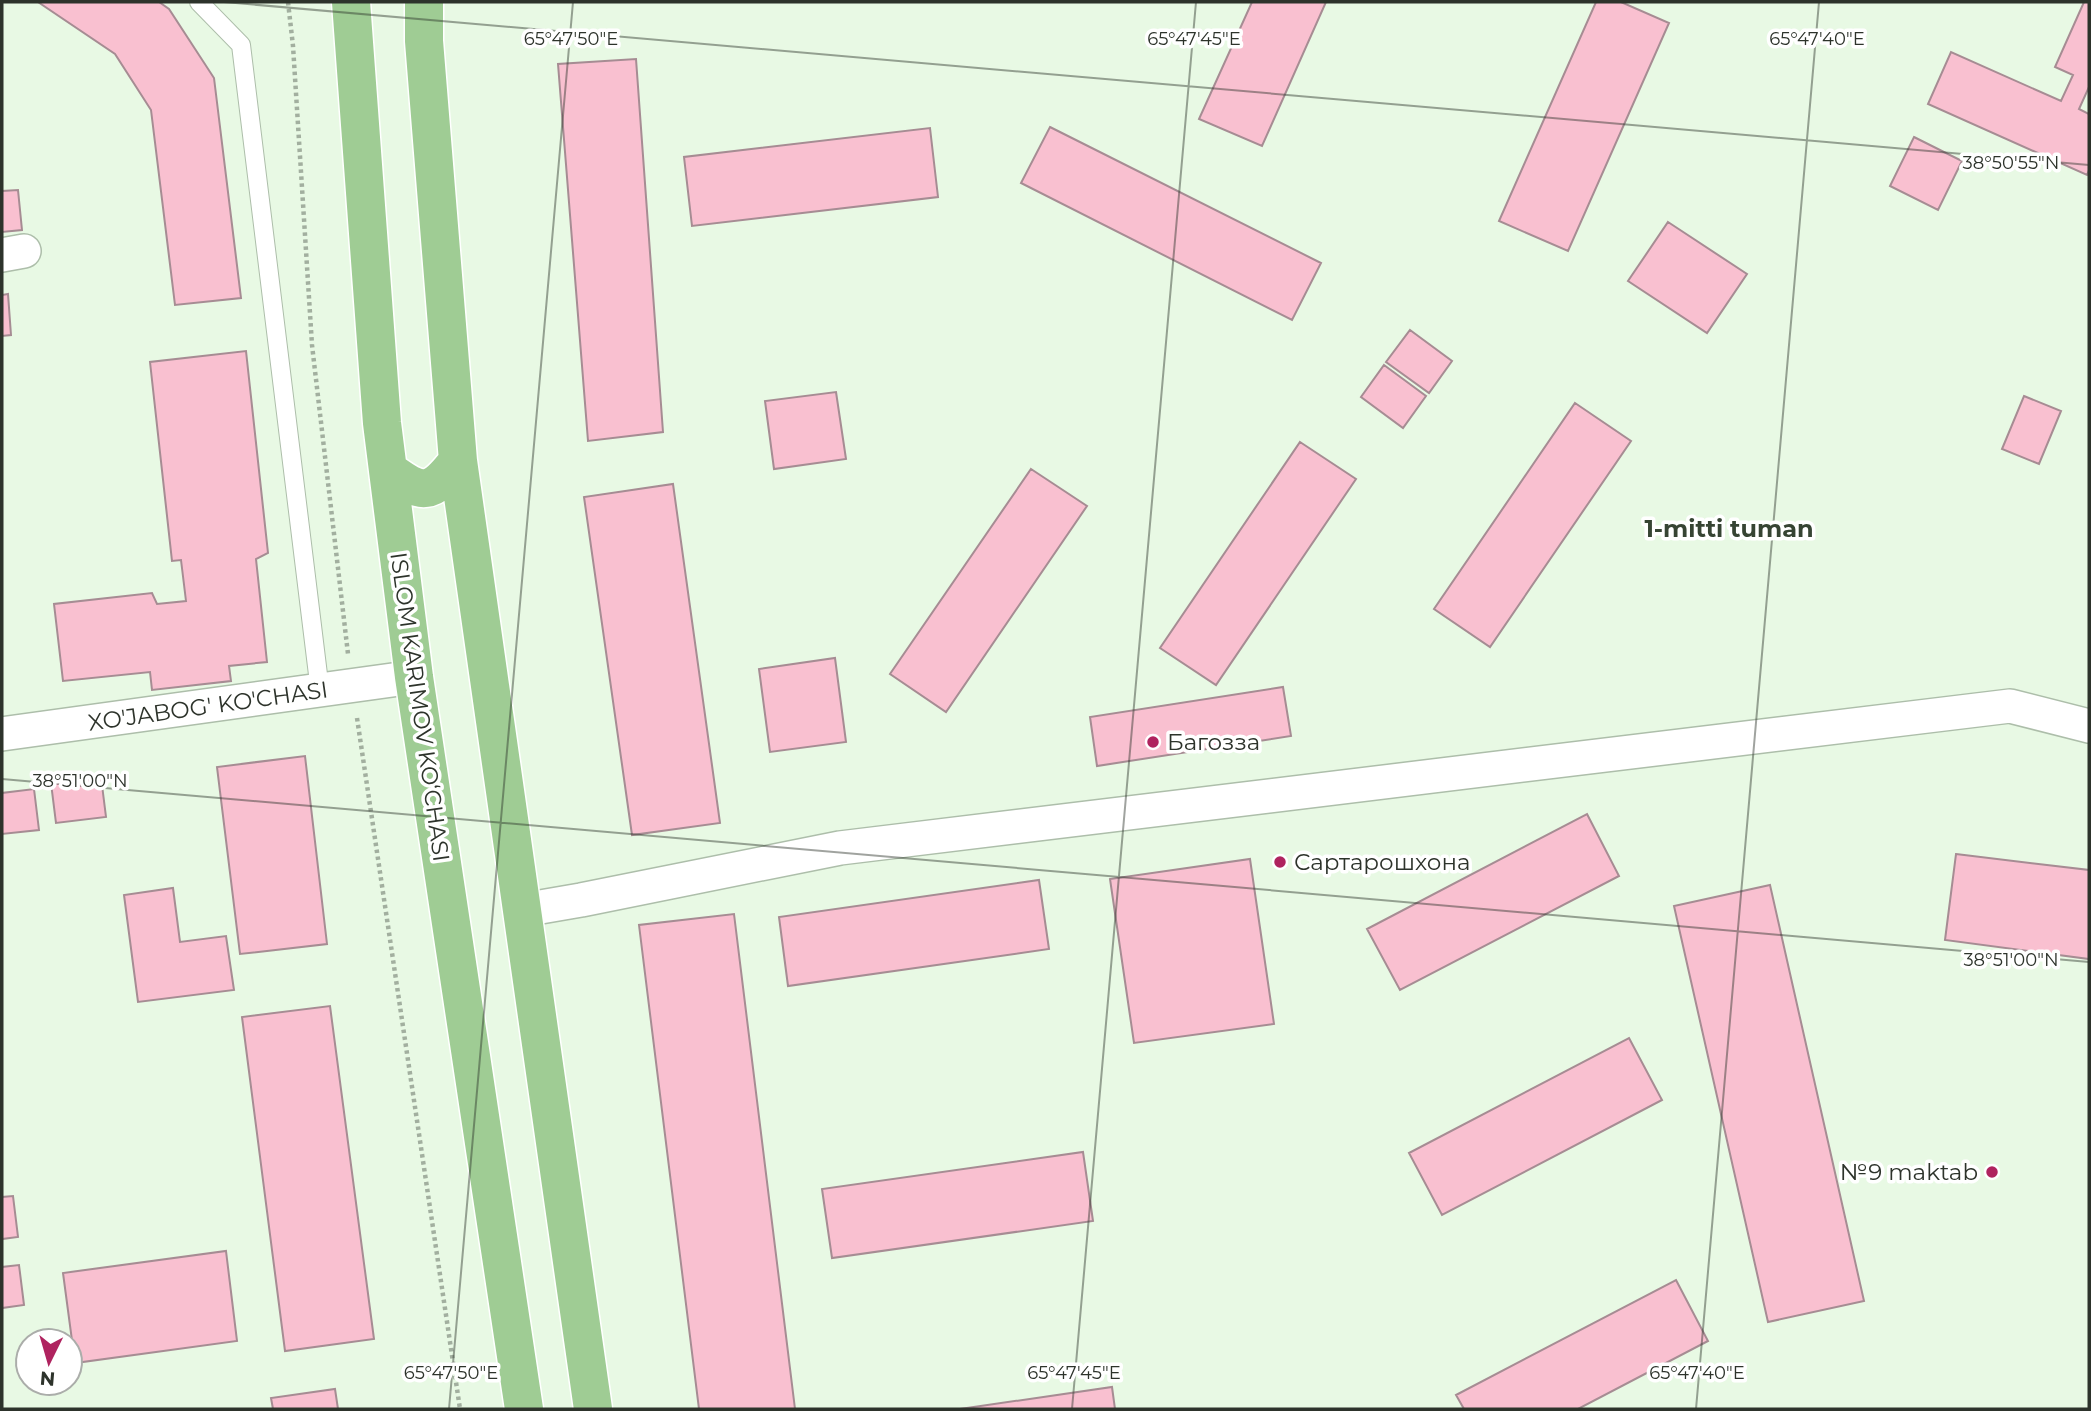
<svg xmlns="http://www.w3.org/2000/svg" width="2091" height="1411" viewBox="0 0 2091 1411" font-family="Montserrat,sans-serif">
	<rect width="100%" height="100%" fill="#e8f9e4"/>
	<path fill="#f9c0d0" stroke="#a68c93" stroke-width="2" d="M38,2H159L169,9L214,78L241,298L175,305L151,110L115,54Z
		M1252,2H1326L1262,146L1199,119Z
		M1596,2H1621L1669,23L1568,251L1499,221Z
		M2084,2H2089V87L2079,109L2089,114V170L2087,175L1928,104L1951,52L2061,101L2073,75L2055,67Z
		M636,59L663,432L588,441L558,64Z
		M1050,127L1321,263L1292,320L1021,183Z
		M930,128L938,197L692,226L684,157Z
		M1914,137L1962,161L1938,210L1890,186Z
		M18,190L22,230L2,232V191Z
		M1668,222L1747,274L1707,333L1628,281Z
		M8,294L11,335L2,336V295Z
		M1410,330L1452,361L1429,393L1386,362Z
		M246,351L268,553L256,559L267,662L229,666L231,681L152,690L150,672L63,681L54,604L152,593L157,604L186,601L181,560L172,561L150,362Z
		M1384,365L1426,396L1403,428L1361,397Z
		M836,392L846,459L774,469L765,401Z
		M2024,396L2061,411L2039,464L2002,449Z
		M1575,403L1631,441L1490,647L1434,609Z
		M1300,442L1356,479L1216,685L1160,648Z
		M1031,469L1087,506L946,712L890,674Z
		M673,484L720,823L632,835L584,497Z
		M835,658L846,742L770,752L759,669Z
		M1283,687L1291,736L1097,766L1090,717Z
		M305,756L327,944L240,954L217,767Z
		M101,777L106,817L56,823L51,783Z
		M34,789L39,830L2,834V793Z
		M1587,814L1619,876L1400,990L1367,929Z
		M1956,854L2089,870V959L1945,940Z
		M1250,859L1274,1024L1134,1043L1110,879Z
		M1039,880L1049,949L788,986L779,917Z
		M1770,885L1864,1301L1768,1322L1674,906Z
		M173,888L180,942L226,936L234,990L138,1002L124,895Z
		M734,914L795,1409H699L639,925Z
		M330,1006L374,1339L285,1351L242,1017Z
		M1629,1038L1662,1100L1442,1215L1409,1153Z
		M1083,1152L1093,1221L832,1258L822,1189Z
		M13,1196L18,1237L2,1239V1197Z
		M226,1251L237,1341L75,1363L63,1273Z
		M19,1265L24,1305L2,1308V1267Z
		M1676,1280L1708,1341L1578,1409H1464L1456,1395Z
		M1112,1387L1115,1409H960Z
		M335,1389L338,1409H273L271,1398Z"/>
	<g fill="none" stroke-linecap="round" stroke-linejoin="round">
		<defs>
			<path id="lane" d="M199,2L241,45L320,691"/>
			<path id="street" d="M2,255L24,251
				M2,734L414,677
				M523,910L581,900L840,848L2010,706L2089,726"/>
			<path id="primary" d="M351,2L382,423L414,677L524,1409
				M424,2V41L458,461L593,1409
				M388,470C423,496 431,495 458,461"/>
		</defs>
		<use href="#lane" stroke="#adbeaa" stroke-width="20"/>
		<use href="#street" stroke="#adbeaa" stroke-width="36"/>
		<use href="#primary" stroke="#fff" stroke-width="41"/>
		<path stroke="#a2af9f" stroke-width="4.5" stroke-dasharray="3.5 3.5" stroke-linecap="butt" d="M288,2L293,46L312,345L348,654
			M357,718L460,1409"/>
		<use href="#lane" stroke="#fff" stroke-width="18"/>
		<use href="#street" stroke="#fff" stroke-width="33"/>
		<use href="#primary" stroke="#9fcc94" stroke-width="38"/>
	</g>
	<path fill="none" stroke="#2d332b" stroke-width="2" stroke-opacity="0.45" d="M224,2L2089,165M2,779L2089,962M449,1409L573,2M1072,1409L1196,2M1696,1409L1819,2"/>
	<g fill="#af235f" stroke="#fff" stroke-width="2.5">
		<circle cx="1153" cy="742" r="7"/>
		<circle cx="1280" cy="862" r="7"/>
		<circle cx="1992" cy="1172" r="7"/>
	</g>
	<g text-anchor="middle" stroke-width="7" stroke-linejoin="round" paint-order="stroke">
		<g font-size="23" fill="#2d332b" stroke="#fff">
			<text transform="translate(208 706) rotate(-8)" y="8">XO'JABOG' KO'CHASI</text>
			<text transform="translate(420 707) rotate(82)" y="8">ISLOM KARIMOV KO‘CHASI</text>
		</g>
		<g font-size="23" fill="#2d332b" stroke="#fff" text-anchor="start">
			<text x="1167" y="750">Багозза</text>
			<text x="1294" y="870">Сартарошхона</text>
			<text x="1978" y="1180" text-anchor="end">№9 maktab</text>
		</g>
		<g font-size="24" font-weight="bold" fill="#364433" stroke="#fff">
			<text x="1729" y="537">1-mitti tuman</text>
		</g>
	</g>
	<g font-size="18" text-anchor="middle" fill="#2d332b" stroke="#fff" stroke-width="7" stroke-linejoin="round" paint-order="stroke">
		<text x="571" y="45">65°47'50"E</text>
		<text x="1194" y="45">65°47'45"E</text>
		<text x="1817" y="45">65°47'40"E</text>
		<text x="2011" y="169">38°50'55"N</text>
		<text x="80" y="787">38°51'00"N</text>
		<text x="2011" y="966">38°51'00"N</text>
		<text x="451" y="1379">65°47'50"E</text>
		<text x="1074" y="1379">65°47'45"E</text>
		<text x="1697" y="1379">65°47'40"E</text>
	</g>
	<rect width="2091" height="1411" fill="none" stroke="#2d332b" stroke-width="7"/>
	<g transform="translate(49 1362) rotate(185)"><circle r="33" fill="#ffffff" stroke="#abadaa" stroke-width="2"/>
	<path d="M0-5L12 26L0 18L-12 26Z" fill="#af235f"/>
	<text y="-10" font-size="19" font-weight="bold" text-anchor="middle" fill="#2d332b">N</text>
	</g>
</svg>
